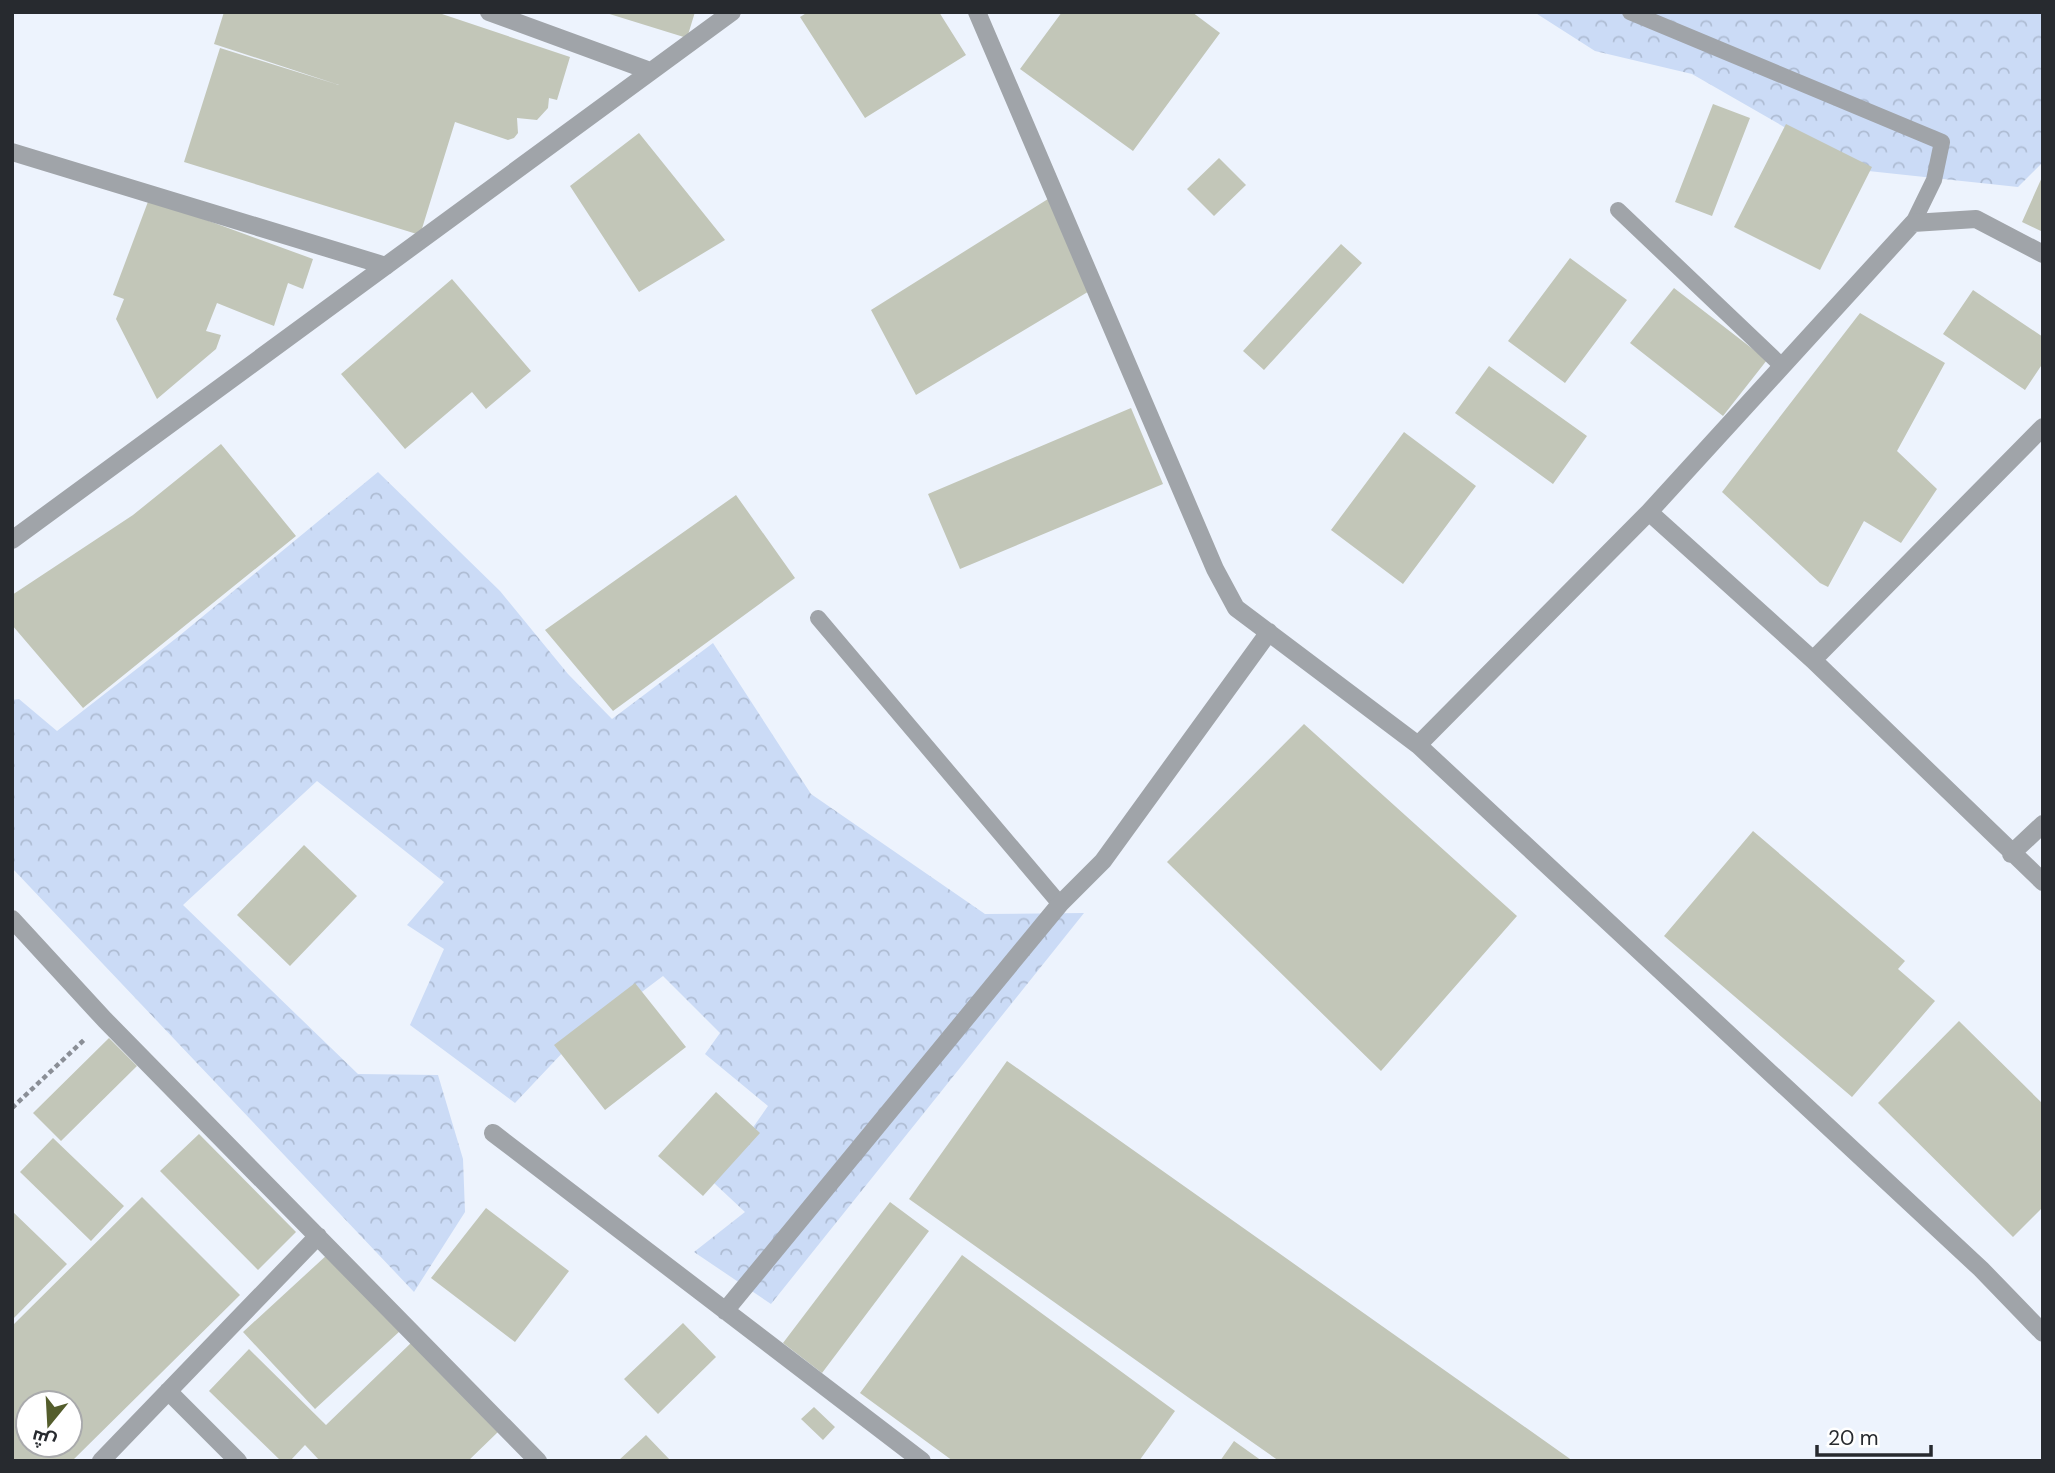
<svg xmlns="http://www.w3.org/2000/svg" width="2055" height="1473" viewBox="0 0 2055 1473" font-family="'DM Sans',Cairo,sans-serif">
	<defs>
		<pattern id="forest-crowns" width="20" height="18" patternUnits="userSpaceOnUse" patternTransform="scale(1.75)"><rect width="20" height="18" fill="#cbdbf6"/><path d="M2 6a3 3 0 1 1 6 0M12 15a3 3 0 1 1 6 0" fill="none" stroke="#aebcd3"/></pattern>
	</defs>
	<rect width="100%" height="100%" fill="#edf3fd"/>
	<path fill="url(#forest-crowns)" d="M1534,12H2043V162L2018,187L1859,170L1692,74L1595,51Z
		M378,472L500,591L568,674L612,719L713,643L811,794L985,914L1084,913L771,1304L694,1252L745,1212L714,1183L768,1106L705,1054L720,1033L663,976L566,1049L515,1103L410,1025L444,949L407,925L444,882L317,781L183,905L358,1074L438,1075L463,1159L465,1212L414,1292L12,868V700L19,699L57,731L179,636Z"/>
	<path fill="#c2c6b8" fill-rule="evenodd" d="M224,12H436L570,57L557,100L549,98L548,108L537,120L517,118L518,133L514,138L508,140L455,122L420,235L184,162L220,48L339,85L214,44Z
		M603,12H695L687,38Z
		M808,12H939L966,55L865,118L800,17Z
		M1062,12H1192L1220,33L1133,151L1020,69Z
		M1713,104L1750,118L1712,216L1675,202Z
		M1786,124L1872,167L1820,270L1734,227Z
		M639,133L725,240L639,292L570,186Z
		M1219,158L1246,185L1214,216L1187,189Z
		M2043,175V232L2022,222Z
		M149,199L313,259L303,289L288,283L274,326L217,303L206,331L221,335L216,349L157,399L116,319L124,299L113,295Z
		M1048,199L1091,290L916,395L871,310Z
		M1341,244L1362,263L1264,370L1243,351Z
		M1570,258L1627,300L1565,383L1508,341Z
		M452,279L531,371L486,409L472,392L405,449L341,374Z
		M1674,288L1767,360L1723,416L1630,343Z
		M1973,290L2043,337V363L2025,390L1943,334Z
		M1860,313L1945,363L1897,451L1937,489L1901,543L1864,521L1828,587L1820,583L1722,492Z
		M1489,366L1587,436L1553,484L1455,413Z
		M1131,408L1163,484L960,569L928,494Z
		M1404,432L1476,486L1403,584L1331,530Z
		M221,444L296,536L83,708L12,625V595L133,515Z
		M736,495L795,578L613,711L545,630Z
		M1304,724L1517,916L1381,1071L1167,862Z
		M1753,831L1905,961L1898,969L1935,1001L1852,1097L1664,936Z
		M304,845L357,896L290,966L237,915Z
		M635,983L686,1047L605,1110L554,1045Z
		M1959,1021L2043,1104V1207L2013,1237L1878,1103Z
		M109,1038L137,1066L61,1141L33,1113Z
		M1007,1061L1573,1461H1279L1192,1400L909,1199Z
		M716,1092L760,1133L703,1196L658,1156Z
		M199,1134L296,1232L258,1270L160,1171Z
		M53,1138L124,1206L91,1241L20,1172Z
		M142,1197L240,1295L72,1461H12V1326ZM28,1403H70V1445H28Z
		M890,1202L929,1231L822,1373L783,1343Z
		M486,1208L569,1271L515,1342L431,1278Z
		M12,1211L67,1264L12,1320Z
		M328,1254L400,1331L315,1409L243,1332Z
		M962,1255L1175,1411L1139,1461H953L860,1393Z
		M683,1323L716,1357L658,1414L624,1379Z
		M412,1342L499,1431L468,1461H320L305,1445L290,1461H281L209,1391L249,1349L326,1425Z
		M814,1407L835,1427L823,1440L801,1419Z
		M646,1435L671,1461H618Z
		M1234,1441L1262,1461H1220Z"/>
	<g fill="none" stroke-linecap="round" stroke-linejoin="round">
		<path stroke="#8a8e96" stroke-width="4.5" stroke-dasharray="5 3.5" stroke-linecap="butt" d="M12,1108L86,1038"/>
		<path stroke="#a0a4a9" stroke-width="16" d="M1630,12L1942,142L1934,180L1913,223
			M1618,210L1782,366
			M818,618L1060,904"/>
		<path stroke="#a0a4a9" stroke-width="18" d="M489,12L650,71
			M977,12L1215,569L1236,608L1418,745L1981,1269L2043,1333
			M12,152L386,266
			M1649,512L1813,660L2043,882
			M12,540L732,12
			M1813,660L2043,427
			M1418,745L1649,512L1913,223L1976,219L2043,254
			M2011,854L2043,824
			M12,919L105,1020L538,1461
			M493,1133L922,1461
			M725,1311L1060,904L1103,861L1269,632
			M168,1391L238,1461
			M101,1461L318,1236"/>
	</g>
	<rect width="2055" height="1473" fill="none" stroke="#272a2f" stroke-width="28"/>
	<g transform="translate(49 1424) rotate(198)"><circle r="33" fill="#ffffff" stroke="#a9aaac" stroke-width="2"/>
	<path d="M0-5L12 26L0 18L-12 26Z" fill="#545d2c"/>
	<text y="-10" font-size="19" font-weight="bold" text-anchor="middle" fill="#272a2f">ش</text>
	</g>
	<path d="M1817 1445v10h114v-10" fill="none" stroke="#272a2f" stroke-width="3.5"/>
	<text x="1828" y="1445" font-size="21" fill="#272a2f" stroke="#ffffff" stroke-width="5" paint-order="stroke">20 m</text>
</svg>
